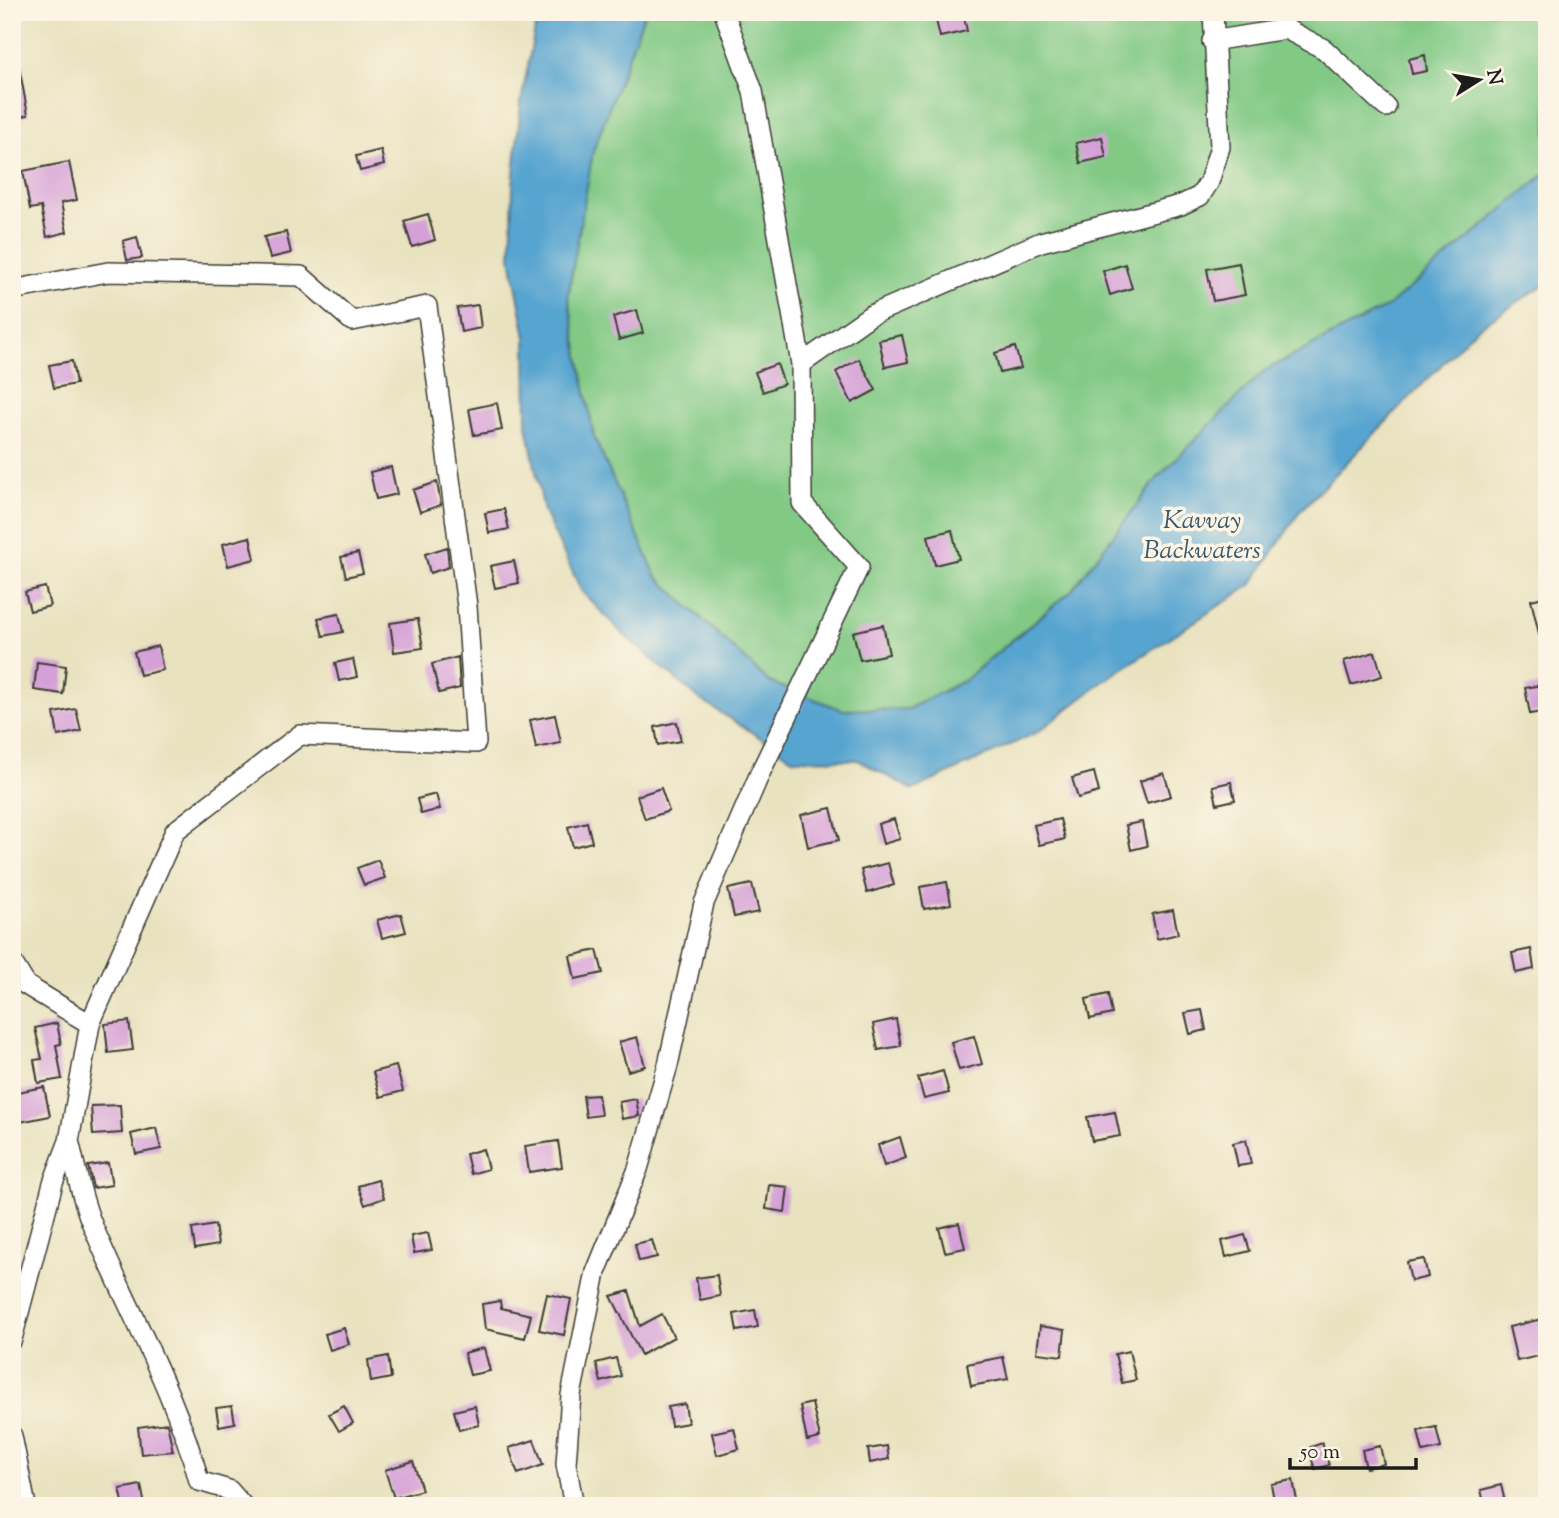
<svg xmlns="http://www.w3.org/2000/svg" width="1559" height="1518" viewBox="0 0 1559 1518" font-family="'Sorts Mill Goudy',serif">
	<rect width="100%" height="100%" fill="#fcf5e5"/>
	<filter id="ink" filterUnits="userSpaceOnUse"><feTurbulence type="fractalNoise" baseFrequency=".0143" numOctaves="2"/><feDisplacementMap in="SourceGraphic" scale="14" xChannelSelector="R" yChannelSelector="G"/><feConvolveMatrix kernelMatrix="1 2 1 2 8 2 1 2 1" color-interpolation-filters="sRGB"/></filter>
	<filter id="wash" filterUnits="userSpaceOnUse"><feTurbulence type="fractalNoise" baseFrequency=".00686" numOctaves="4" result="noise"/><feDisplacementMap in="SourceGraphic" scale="28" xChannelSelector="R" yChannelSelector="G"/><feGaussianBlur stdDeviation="1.57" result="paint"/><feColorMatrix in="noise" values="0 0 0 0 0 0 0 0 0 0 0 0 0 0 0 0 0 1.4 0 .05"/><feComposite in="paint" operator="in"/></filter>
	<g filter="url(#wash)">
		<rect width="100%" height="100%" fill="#e9e2bf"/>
		<path fill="#81c985" stroke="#4e7250" stroke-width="2" d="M645,12H1547V172L1390,305L1264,371L1159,476L1071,591L963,681L908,709L843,710L769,682L656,576L594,437L568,296L593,151Z"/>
		<path fill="#57a4d0" stroke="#3a6076" stroke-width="2" d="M538,12H645L593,151L568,296L594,437L656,576L769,682L843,710L908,709L964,681L1071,591L1159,476L1264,371L1390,305L1547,172V283L1476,329L1301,510L1251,585L1108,678L1038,732L913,790L858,760L794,759L699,699L624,635L582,592L544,512L527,426L526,337L511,258L513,185L521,102Z"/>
		<g id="blocks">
			<path fill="#d5a0d7" d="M934,12H963L967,31L940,37Z
				M1425,55L1427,71L1412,74L1409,59Z
				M12,66H19L28,115L12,118Z
				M1102,137L1106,157L1080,163L1076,143Z
				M381,150L384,165L360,171L356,156Z
				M69,162L77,200L61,203L67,232L47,237L41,207L30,209L23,171Z
				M428,214L435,240L412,247L404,221Z
				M286,232L291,253L270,258L264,237Z
				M137,237L142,258L127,260L123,241Z
				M1239,263L1245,295L1213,301L1207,269Z
				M1125,264L1132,288L1110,295L1103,271Z
				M478,305L481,328L461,332L457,308Z
				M637,310L643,333L619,340L613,317Z
				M902,335L908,362L885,367L879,340Z
				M1015,347L1021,368L1000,373L995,353Z
				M859,359L876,390L852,403L836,372Z
				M72,361L76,384L54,388L49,365Z
				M777,364L784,384L763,392L755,372Z
				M497,403L502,430L474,435L469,409Z
				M391,467L397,494L376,499L370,472Z
				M437,482L441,505L420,512L413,490Z
				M504,509L509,529L489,533L485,513Z
				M952,530L959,559L935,565L928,536Z
				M250,537L255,559L228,566L223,544Z
				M447,547L449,567L430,573L425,554Z
				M358,553L363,573L346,577L341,557Z
				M514,561L519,583L495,588L490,566Z
				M45,587L50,606L30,611L25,592Z
				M1547,596V642H1541L1531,600Z
				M339,614L343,632L323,636L318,618Z
				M418,619L423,648L394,652L390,623Z
				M883,625L889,654L860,660L853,632Z
				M158,646L163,670L140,675L134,652Z
				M1375,652L1382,676L1351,685L1344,661Z
				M458,657L460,688L439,693L432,664Z
				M353,659L357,677L339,681L335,663Z
				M37,662L66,666L63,694L34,690Z
				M1546,684L1547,711L1530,714L1525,688Z
				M76,709L81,731L58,736L54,713Z
				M555,715L561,743L536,748L530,720Z
				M677,722L681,741L658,745L655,727Z
				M1094,772L1099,792L1078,798L1072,778Z
				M1164,773L1171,796L1147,803L1140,781Z
				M1231,782L1235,800L1217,804L1213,786Z
				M661,788L669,811L645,819L637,796Z
				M436,794L440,809L421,814L417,799Z
				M831,808L839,840L808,847L801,815Z
				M894,819L900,839L883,844L878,824Z
				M1060,819L1065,839L1039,845L1034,825Z
				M587,822L592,842L573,847L568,827Z
				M1142,822L1147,846L1131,850L1126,825Z
				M378,860L385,878L364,885L357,868Z
				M888,863L894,885L867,893L861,870Z
				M947,882L951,904L924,909L920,887Z
				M752,884L759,912L734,917L728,889Z
				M1173,910L1178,934L1157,939L1152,914Z
				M401,914L406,932L382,938L377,920Z
				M1531,949L1534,969L1516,973L1512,953Z
				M597,950L603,973L575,979L570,956Z
				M1108,994L1112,1014L1090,1019L1086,999Z
				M1202,1010L1206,1030L1190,1034L1185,1013Z
				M896,1019L901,1046L878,1050L873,1024Z
				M129,1021L133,1050L108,1053L105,1024Z
				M57,1023L61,1044L56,1045L62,1079L38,1083L34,1060L42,1059L35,1028Z
				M974,1036L982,1064L959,1070L951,1042Z
				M637,1037L645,1066L628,1071L619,1042Z
				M396,1066L403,1091L380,1097L373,1072Z
				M943,1071L949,1093L924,1099L918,1078Z
				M44,1087L50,1116L15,1123L12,1093Z
				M598,1095L601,1115L586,1117L583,1096Z
				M636,1099L639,1116L622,1119L619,1102Z
				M120,1105L122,1133L93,1135L91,1106Z
				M1115,1112L1120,1136L1092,1141L1087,1117Z
				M156,1128L161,1149L136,1154L131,1134Z
				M900,1137L906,1158L884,1166L878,1145Z
				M1246,1140L1251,1164L1238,1166L1233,1143Z
				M558,1141L562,1167L529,1172L525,1146Z
				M483,1149L488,1169L471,1174L466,1154Z
				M108,1163L112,1185L93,1188L88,1166Z
				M378,1180L384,1198L365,1205L358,1186Z
				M769,1185L788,1187L785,1212L766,1209Z
				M959,1223L965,1248L945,1252L939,1228Z
				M215,1225L218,1245L195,1249L192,1229Z
				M428,1233L432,1250L414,1253L411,1236Z
				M1245,1235L1250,1251L1226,1257L1222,1241Z
				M652,1240L657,1257L639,1261L635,1244Z
				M1424,1259L1428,1277L1411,1281L1407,1262Z
				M717,1275L720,1296L700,1300L696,1278Z
				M629,1291L640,1326L662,1314L674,1337L641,1355L611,1296Z
				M547,1294L571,1299L564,1335L539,1330Z
				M500,1301L501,1308L531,1315L525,1338L485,1329L482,1304Z
				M755,1310L758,1327L737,1331L734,1314Z
				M1542,1319L1547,1354L1517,1361L1509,1327Z
				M1040,1326L1065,1330L1062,1356L1037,1353Z
				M344,1328L349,1344L330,1350L325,1334Z
				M484,1348L490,1371L470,1375L464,1353Z
				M1129,1351L1136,1380L1122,1383L1115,1354Z
				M388,1356L391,1378L371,1382L368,1360Z
				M1003,1357L1008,1379L971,1386L967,1364Z
				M616,1358L621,1376L601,1382L596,1363Z
				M812,1403L820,1438L807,1441L800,1406Z
				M685,1404L688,1423L671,1426L668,1407Z
				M232,1406L235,1423L219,1426L216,1408Z
				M344,1406L353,1423L339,1431L329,1414Z
				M475,1406L479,1425L459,1430L454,1411Z
				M167,1423L173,1451L141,1454L138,1427Z
				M1436,1427L1441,1448L1423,1452L1418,1431Z
				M734,1428L739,1449L717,1455L712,1433Z
				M534,1440L543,1465L518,1474L509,1448Z
				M1322,1443L1329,1465L1315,1469L1308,1448Z
				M887,1446L889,1459L870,1463L868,1449Z
				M1380,1446L1384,1464L1366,1468L1362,1450Z
				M413,1461L422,1490L394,1498L385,1470Z
				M1293,1480L1298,1506H1279L1278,1499L1274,1500L1271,1484Z
				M141,1485L145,1506H124L120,1489Z
				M1501,1485L1506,1506H1485L1481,1490Z"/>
		</g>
	</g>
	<g filter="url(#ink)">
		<use href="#blocks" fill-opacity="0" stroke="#3b3a34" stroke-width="2"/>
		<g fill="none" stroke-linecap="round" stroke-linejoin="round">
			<defs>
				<path id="minor" d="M1212,41L1286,29L1324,49L1386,107
					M12,290L108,272L301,276L352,321L427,306L467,606L476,743L300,735L175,831L90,1024L69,1141L53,1183L12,1339
					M801,364L871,315L1041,242L1181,205L1200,196L1209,182L1220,147L1213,12
					M12,962L26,985L90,1024
					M69,1141C76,1168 81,1198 92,1224C127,1308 176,1393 199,1481L229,1490L243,1506
					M12,1436L26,1506
					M574,1506L566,1464L571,1395L596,1272L638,1169L668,1065L704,903L761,771L859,567L802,503L801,364L753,91L724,12"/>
			</defs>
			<use href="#minor" stroke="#3b3a34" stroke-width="22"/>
			<use href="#minor" stroke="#fff" stroke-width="19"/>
		</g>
	</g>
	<g text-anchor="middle" stroke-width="7" stroke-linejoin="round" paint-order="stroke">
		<g font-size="26" font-style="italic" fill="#37596d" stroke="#fcf5e5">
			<text x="1202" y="528">Kavvay<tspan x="1202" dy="30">Backwaters</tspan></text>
		</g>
	</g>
	<rect width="1559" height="1518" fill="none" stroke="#fcf5e5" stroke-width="42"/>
	<g transform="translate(1479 80) rotate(79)" stroke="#fcf5e5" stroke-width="5" paint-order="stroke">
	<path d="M0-5L12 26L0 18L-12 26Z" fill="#1c1c1c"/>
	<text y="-10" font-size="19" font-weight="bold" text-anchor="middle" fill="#1c1c1c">N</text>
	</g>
	<path d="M1290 1458v10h126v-10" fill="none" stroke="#1c1c1c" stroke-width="3.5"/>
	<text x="1300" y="1458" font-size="21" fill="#1c1c1c" stroke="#fcf5e5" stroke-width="5" paint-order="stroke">50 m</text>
</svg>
